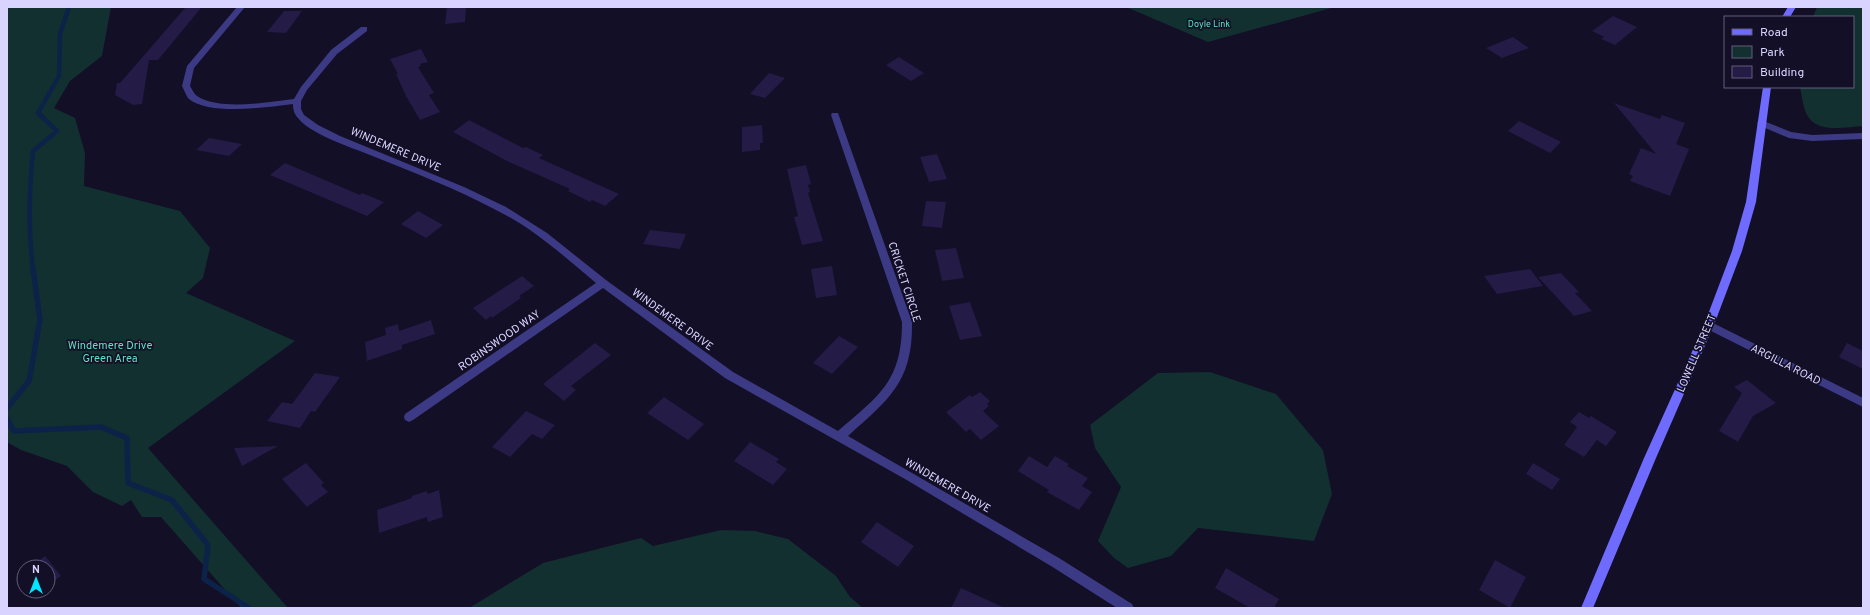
<svg xmlns="http://www.w3.org/2000/svg" width="1870" height="615" viewBox="0 0 1870 615" font-family="Overpass,sans-serif">
	<rect width="100%" height="100%" fill="#130f26"/>
	<path fill="#12302f" d="M7,7H111L102,56L70,81L54,108L75,118L85,153L84,186L180,211L210,248L203,278L186,293L295,341L148,448L288,608H241L161,517H142L131,500L122,506L93,492L67,466L21,450L7,442Z
		M1126,7H1335L1208,42Z
		M1817,7H1863V126C1846,127 1817,134 1807,115C1803,107 1802,96 1800,87H1853V17H1813Z
		M1210,372L1276,394L1323,450L1332,494L1314,541L1198,528L1171,556L1128,568L1114,558L1098,541L1121,487L1095,448L1090,425L1158,373Z
		M721,530L755,531L788,539L836,576L850,597L863,608H469L543,563L641,538L653,546Z"/>
	<g fill="none" stroke-linecap="round" stroke-linejoin="round">
		<path stroke="#0c2248" stroke-width="4.5" d="M33,269C28,230 29,191 33,151L57,131L38,113L59,76L60,34L69,7"/>
		<path stroke="#0c2248" stroke-width="5.5" d="M7,408L29,381L40,320L33,268
			M7,419L14,431L101,427L127,438L128,483L172,500L208,545L204,579L249,608"/>
	</g>
	<path fill="#241b47" d="M447,7H466L465,22L445,24Z
		M185,8H201L158,60H149L142,104L133,105L115,95L117,83H120Z
		M284,11H302L286,33L267,32Z
		M1613,16L1637,27L1615,45L1601,39L1604,37L1592,31Z
		M1513,37L1529,48L1502,58L1486,48Z
		M421,49L428,62L420,64L421,66L418,67L434,93L429,95L440,112L420,120L406,96L396,74H398L390,59Z
		M899,57L924,73L911,81L886,65Z
		M769,73L785,78L765,98L750,94Z
		M1614,103L1660,119L1662,115L1685,123L1676,144L1689,149L1670,196L1630,181L1633,176L1629,174L1641,148L1656,154Z
		M469,120L523,148L526,147L543,155L539,158L619,194L605,206L592,200L590,202L568,191L570,189L507,161L453,132Z
		M1519,121L1561,142L1550,153L1508,131Z
		M762,125L763,143H760V150L742,152V127Z
		M209,138L242,144L229,156L196,150Z
		M937,154L947,179L929,182L920,157Z
		M285,163L360,195L362,193L384,202L367,216L270,175Z
		M806,165L811,184L808,185L810,192L808,193L823,241L802,245L794,217L798,216L787,169Z
		M926,201L946,202L942,228L922,226Z
		M418,211L443,225L426,238L401,224Z
		M650,230L686,234L680,249L643,244Z
		M956,248L964,278L942,281L935,250Z
		M832,266L837,295L816,298L811,269Z
		M1530,269L1543,286L1497,294L1484,276Z
		M1561,273L1579,292L1575,293L1592,311L1574,316L1538,277Z
		M522,276L534,286L519,296L521,298L492,318L491,316L486,320L473,308Z
		M970,302L982,336L960,340L949,306Z
		M431,320L435,334L402,345V349L367,361L365,342L386,335L385,328L398,324L399,331Z
		M839,336L858,347L832,374L813,363Z
		M595,343L611,355L571,386L576,390L564,401L543,384Z
		M1847,343L1863,351V369L1839,357Z
		M315,373L340,377L315,412L311,411L300,428L267,421L282,402L292,404Z
		M1747,380L1776,403L1753,416L1738,442L1719,431L1742,393L1734,387Z
		M980,392L990,401L987,404L989,406L983,411L999,426L981,440L970,429L966,432L946,412L970,395L972,397Z
		M664,397L704,424L688,440L647,413Z
		M526,411L555,425L542,439L532,434L510,457L492,447Z
		M1579,412L1589,418L1591,416L1617,432L1606,446L1597,440L1584,457L1564,445L1577,427L1570,422Z
		M750,442L779,459L776,462L787,469L773,485L734,461Z
		M278,446L242,466L234,448Z
		M1029,456L1047,467L1055,456L1069,464L1067,466L1088,478L1082,486L1092,492L1079,510L1047,492L1049,490L1018,471Z
		M306,463L324,483L321,485L328,492L307,507L282,479Z
		M1533,463L1560,479L1552,490L1526,474Z
		M439,490L443,517L428,522L427,517L379,533L377,510L412,498V496L427,491L428,494Z
		M877,522L914,546L898,567L861,542Z
		M45,556L61,576L48,585V567H30Z
		M1495,560L1526,577L1510,608L1479,590Z
		M1226,568L1279,599L1274,608H1250L1215,588Z
		M961,588L1005,608H951Z"/>
	<g fill="none" stroke-linecap="round" stroke-linejoin="round">
		<path fill="#3d3a85" fill-rule="evenodd" d="M237,7H245L194,68L190,86C192,89 194,94 197,96C219,111 269,102 294,99L301,87L331,50L361,27H367V31L337,54L307,90L301,101V109L304,115L318,125L340,136L464,187L506,207L547,233L606,280L733,372L838,431C880,395 902,381 902,322L831,115L832,113H838L912,322C913,382 889,399 848,436L1059,558L1132,604L1134,608H1117L1051,566L905,479L725,378L603,288L413,420L409,422L405,420L404,417L405,414L596,283C565,257 534,229 498,211C455,188 410,171 365,153C347,146 309,133 298,118C294,114 293,109 293,104C268,107 210,116 189,99C186,96 184,89 182,86L187,66Z
			M1761,120L1791,132L1812,135L1863,133V139L1812,141L1789,138L1758,125L1757,123Z
			M1709,321L1863,398V407L1705,328L1704,325L1705,322Z"/>
		<path fill="#6f6bff" fill-rule="evenodd" d="M1788,7H1796L1790,17H1782Z
			M1763,87H1771L1756,202L1742,251L1714,325L1656,458L1593,608H1581L1644,458L1704,325L1732,251L1746,202Z"/>
	</g>
	<g text-anchor="middle" stroke-width="3.5" stroke-linejoin="round" paint-order="stroke">
		<g font-size="9" fill="#5fe0c0" stroke="#130f26">
			<text x="1209" y="27">Doyle Link</text>
		</g>
		<g font-size="11" fill="#d9d4ff" stroke="#130f26">
			<text transform="translate(396 149) rotate(23)" y="4">WINDEMERE DRIVE</text>
			<text transform="translate(905 282) rotate(72)" y="4">CRICKET CIRCLE</text>
			<text transform="translate(673 319) rotate(36)" y="4">WINDEMERE DRIVE</text>
			<text transform="translate(499 340) rotate(-35)" y="4">ROBINSWOOD WAY</text>
			<text transform="translate(1696 353) rotate(-67)" y="4">LOWELL STREET</text>
			<text transform="translate(1786 364) rotate(27)" y="4">ARGILLA ROAD</text>
			<text transform="translate(948 485) rotate(30)" y="4">WINDEMERE DRIVE</text>
		</g>
		<g font-size="11" fill="#5fe0c0" stroke="#130f26">
			<text x="110" y="349">Windemere Drive<tspan x="110" dy="13">Green Area</tspan></text>
		</g>
	</g>
	<rect width="1870" height="615" fill="none" stroke="#d9d4ff" stroke-width="16"/>
	<rect x="1724" y="16" width="130" height="72" fill="#130f26" stroke="#625e7d"/>
	<rect x="1732" y="29" width="20" height="6" fill="#6f6bff" stroke="#625e7d"/>
	<text x="1760" y="36" font-size="12" fill="#d9d4ff">Road</text>
	<rect x="1732" y="46" width="20" height="12" fill="#12302f" stroke="#625e7d"/>
	<text x="1760" y="56" font-size="12" fill="#d9d4ff">Park</text>
	<rect x="1732" y="66" width="20" height="12" fill="#241b47" stroke="#625e7d"/>
	<text x="1760" y="76" font-size="12" fill="#d9d4ff">Building</text>
	<g transform="translate(36 579)"><circle r="19" fill="#130f26" stroke="#625e7d"/>
	<path d="M0-3L7 15L0 10L-7 15Z" fill="#00e5ff"/>
	<text y="-6" font-size="11" font-weight="bold" text-anchor="middle" fill="#d9d4ff">N</text>
	</g>
</svg>
